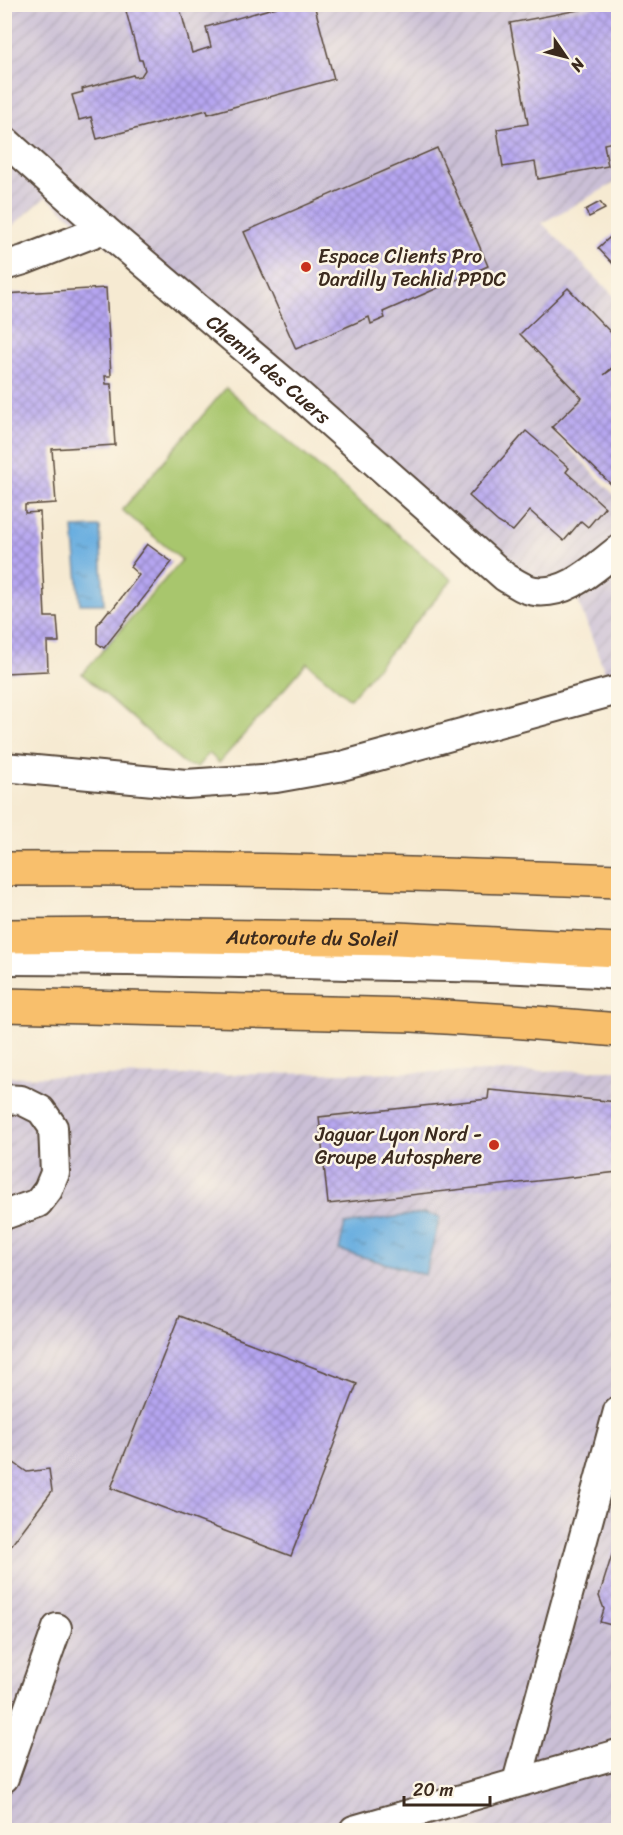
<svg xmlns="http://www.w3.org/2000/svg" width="623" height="1835" viewBox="0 0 623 1835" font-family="Sriracha,sans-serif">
	<defs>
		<pattern id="industrial-furrows" width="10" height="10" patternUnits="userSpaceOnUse" patternTransform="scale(1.5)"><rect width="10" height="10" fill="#cabfd6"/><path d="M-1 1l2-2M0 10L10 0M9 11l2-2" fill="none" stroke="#aea4b7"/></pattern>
		<pattern id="water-ripples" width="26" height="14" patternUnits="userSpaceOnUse" patternTransform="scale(1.5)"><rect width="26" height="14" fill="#6bafe0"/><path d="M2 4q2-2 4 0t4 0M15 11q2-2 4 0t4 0" fill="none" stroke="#598fb5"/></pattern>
		<pattern id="building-cross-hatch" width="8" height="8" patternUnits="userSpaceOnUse" patternTransform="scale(1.5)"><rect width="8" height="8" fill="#b6a6f1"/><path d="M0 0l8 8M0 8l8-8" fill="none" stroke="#9587c3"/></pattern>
	</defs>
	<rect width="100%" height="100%" fill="#fcf5e5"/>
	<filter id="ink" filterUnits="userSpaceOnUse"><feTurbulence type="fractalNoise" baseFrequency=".0167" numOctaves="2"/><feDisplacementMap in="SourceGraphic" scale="12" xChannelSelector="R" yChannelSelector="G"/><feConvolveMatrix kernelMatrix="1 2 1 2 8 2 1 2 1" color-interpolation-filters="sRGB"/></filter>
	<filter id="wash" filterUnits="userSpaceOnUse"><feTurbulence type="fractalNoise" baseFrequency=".008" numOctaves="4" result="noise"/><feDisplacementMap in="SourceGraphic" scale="24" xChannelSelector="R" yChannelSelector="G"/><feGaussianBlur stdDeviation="1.35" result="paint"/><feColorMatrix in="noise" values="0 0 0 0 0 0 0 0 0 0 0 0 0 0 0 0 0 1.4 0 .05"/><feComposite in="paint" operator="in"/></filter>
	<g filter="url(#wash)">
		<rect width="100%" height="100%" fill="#f6ead2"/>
		<path fill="url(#industrial-furrows)" d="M5,5H618V181L542,223L618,300V371L555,433L618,499V707L572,585L535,591L46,197L5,232Z
			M618,1070V1830H5L4,1077Z"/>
		<path fill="#a8c66d" stroke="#727846" stroke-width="1.5" d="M226,388L452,580L350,699L307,663L219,763L209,753L197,767L186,765L82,674L182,560L122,510Z"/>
		<path fill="url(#water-ripples)" stroke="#536c7f" stroke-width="1.5" d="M100,527L104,604H80L73,528Z
			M425,1213L440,1217L425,1275L339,1250L345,1224Z"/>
		<g id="blocks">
			<path fill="url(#building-cross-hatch)" d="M126,4H179L192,53L211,47L206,27L287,4H314L334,79L208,114L207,110L97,139L91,117L79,120L72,95L83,92L82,89L133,75L134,77L141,76L145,70L142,60H139L126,11L128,10Z
				M610,4H618V141L604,144L608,166L538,179L535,162L503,167L497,129L528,124L510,23Z
				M437,148L488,266L383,312L385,318L371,324L369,317L296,349L244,232Z
				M600,202L605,209L589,217L585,210Z
				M618,230V269L598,248Z
				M106,288L111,376H105L106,384H111L115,445L52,449L56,503L25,505V513L40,512L45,617H57L59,642H47L48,671L4,673V294Z
				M568,288L618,340V362L604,375L618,365V491L552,427L582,398L520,334Z
				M526,431L569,468L566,472L605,507L588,527L581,521L564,541L530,511L513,531L498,522L469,496Z
				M147,544L172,562L104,648L97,643V625L109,610L111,611L139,575L130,567Z
				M489,1090L618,1102V1172L328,1204L319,1117L488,1099Z
				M179,1316L357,1384L291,1556L111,1488Z
				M4,1456L27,1472L49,1469L52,1491L4,1555Z
				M618,1536V1631L615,1626L600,1622L604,1609L599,1596Z"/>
		</g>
	</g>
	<g filter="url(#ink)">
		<use href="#blocks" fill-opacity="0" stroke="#574739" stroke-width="1.5"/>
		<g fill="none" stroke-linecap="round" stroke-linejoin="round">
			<defs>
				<g id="minor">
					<path id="s1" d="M4,140L104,229L288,385L505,577C514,582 524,590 535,591C568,595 594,568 618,550"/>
					<path d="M4,266L24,260L104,229"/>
					<path d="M4,767L186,784L276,778L338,767L618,690"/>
					<path d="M4,960C118,960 232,963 346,965C436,967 528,967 618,975"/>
					<path d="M4,1099L21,1100L41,1110L53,1127L55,1173L48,1190L38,1203L4,1215"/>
					<path d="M4,1778L57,1628"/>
					<path d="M517,1782L618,1411"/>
					<path d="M354,1830L618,1754"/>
				</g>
				<g id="highway">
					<path d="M4,869C209,867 414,873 618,881"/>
					<path id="s2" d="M4,936L117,935L397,939L618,950"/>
					<path d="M4,1005L412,1015L512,1021L618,1030"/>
				</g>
			</defs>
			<use href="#minor" stroke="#574739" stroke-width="32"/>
			<use href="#highway" stroke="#574739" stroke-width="36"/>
			<use href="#minor" stroke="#fff" stroke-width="28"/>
			<use href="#highway" stroke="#f8bf6c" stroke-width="33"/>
		</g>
	</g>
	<g fill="#c8321e" stroke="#fcf5e5" stroke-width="2">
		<circle cx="306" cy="267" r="6"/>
		<circle cx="494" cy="1145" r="6"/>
	</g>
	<g text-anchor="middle" stroke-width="5" stroke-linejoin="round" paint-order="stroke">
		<g font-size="20" fill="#3b2a1e" stroke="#fcf5e5" text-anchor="start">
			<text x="318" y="263">Espace Clients Pro<tspan x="318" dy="23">Dardilly Techlid PPDC</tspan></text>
			<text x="482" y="1141" text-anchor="end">Jaguar Lyon Nord -<tspan x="482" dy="23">Groupe Autosphere</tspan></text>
		</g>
		<g font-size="20" fill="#3b2a1e" stroke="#fcf5e5">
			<text dy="7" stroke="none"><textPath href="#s1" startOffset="350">Chemin des Cuers</textPath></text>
			<text dy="7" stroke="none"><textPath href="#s2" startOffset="308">Autoroute du Soleil</textPath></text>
		</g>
	</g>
	<rect width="623" height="1835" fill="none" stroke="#fcf5e5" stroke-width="24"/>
	<g transform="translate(566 57) rotate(125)" stroke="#fcf5e5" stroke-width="4.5" paint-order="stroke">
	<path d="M0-4.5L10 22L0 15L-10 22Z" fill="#3b2a1e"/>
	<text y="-9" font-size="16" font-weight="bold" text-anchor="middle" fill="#3b2a1e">N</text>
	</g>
	<path d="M404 1796v9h86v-9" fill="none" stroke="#3b2a1e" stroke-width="3"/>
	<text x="413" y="1796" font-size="18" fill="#3b2a1e" stroke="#fcf5e5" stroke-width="4.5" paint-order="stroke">20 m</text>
</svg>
